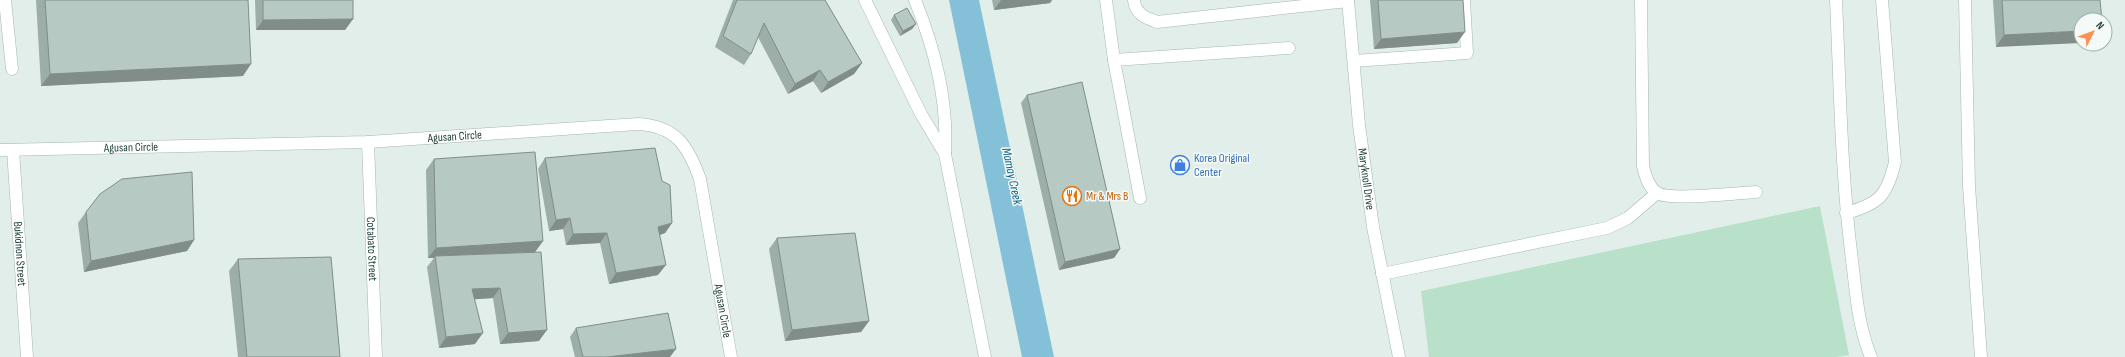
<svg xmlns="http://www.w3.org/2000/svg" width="2125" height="357" viewBox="0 0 2125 357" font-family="'Sofia Sans Condensed',sans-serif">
	<rect width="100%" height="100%" fill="#e2eeea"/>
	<path fill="#b9e1c9" d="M1820,206L1849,355L1836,357H1429L1421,291Z"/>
	<path fill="#84c1d8" d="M949,0H979L1054,357H1022Z"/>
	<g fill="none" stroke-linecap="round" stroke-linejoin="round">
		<defs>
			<g id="minor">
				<path d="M5,0L12,69"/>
				<path d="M865,0L921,114L945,154"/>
				<path d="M915,0C935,50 948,100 945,154L985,357"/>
				<path d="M1106,0L1114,60L1140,198"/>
				<path d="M1134,0C1135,14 1146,18 1157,22L1348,1"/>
				<path id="s1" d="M1348,0L1359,125L1373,227L1399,357"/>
				<path d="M1641,0L1643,166C1645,175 1648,187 1657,193C1671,201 1737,193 1756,192"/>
				<path d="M1836,0C1840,87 1841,174 1852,260C1856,293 1858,326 1871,357"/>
				<path d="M1965,0L1969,186L1981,357"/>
				<path d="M1114,60L1289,48"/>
				<path d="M1354,61L1467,53L1464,0"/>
				<path id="s2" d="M368,142L376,357"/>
				<path id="s3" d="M0,150L368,142L638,124C676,126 688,146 700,179L731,357"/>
				<path id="s4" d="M13,150L27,357"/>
				<path d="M1846,213C1879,204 1887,196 1895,162L1882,0"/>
				<path d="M1382,274L1607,228L1628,218L1657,193"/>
			</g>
		</defs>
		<use href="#minor" stroke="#a4b7b2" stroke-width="13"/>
		<use href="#minor" stroke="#fff" stroke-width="12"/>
	</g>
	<path fill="#9dada8" d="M36,0H248L243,76L41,86Z
		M255,0H353V19L345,30H256Z
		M733,0H825L862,63L854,74L821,93L813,81L788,94L758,37L751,54L744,65L715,47Z
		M992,0H1052L1050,3L994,10Z
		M1370,0H1463L1457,43L1374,49Z
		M1993,0H2100L1996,47Z
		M894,15L916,24L912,29L900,36L891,20Z
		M1027,95L1120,249L1114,258L1059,270L1021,103Z
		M545,158L662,181L672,223L665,233L660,235L658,275L609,284L600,243L566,245L563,229L549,231L538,169Z
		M434,159L543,241L535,252L539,341L500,344L493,298L475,299V344L439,348L427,267L434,258H428L426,170Z
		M86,212L194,240L187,251L84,272L78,223Z
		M777,238L869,321L861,332L785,341L769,249Z
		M238,259L340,357H238L229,271Z
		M576,328L670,357H575L570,337Z"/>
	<path fill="#808d88" d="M1001,0H1052L1050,3L994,10Z
		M353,19L345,30H256L263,20Z
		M916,24L912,29L900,36L903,31Z
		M2081,31V43L1996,47L2004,35Z
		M1465,32L1457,43L1374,49L1381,39Z
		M862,63L854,74L821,93L828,82Z
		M251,64L243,76L41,86L50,74Z
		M820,70L813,81L788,94L795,84Z
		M570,218L563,229L549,231L556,220Z
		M672,223L665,233L651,238L658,227Z
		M607,233L600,243L566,245L573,234Z
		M194,240L187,251L84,272L91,261Z
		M543,241L535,252L435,256L434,258H428L436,248Z
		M1120,249L1114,258L1059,270L1065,262Z
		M666,265L658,275L609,284L616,273Z
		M500,288L493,298L465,300L472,289Z
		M869,321L861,332L785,341L792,330Z
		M547,330L539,341L500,344L508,333Z
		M483,333L475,344L439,348L446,337Z
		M676,349L670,357H607Z"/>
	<path fill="#b7c9c3" stroke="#808d88" d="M45,0H248L251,64L50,74Z
		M263,0H353V19L263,20Z
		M737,0H825L862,63L828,82L820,70L795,84L764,23L751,54L723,36Z
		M1378,0H1463L1465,32L1381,39Z
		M2002,0H2100L2102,20H2081V31L2004,35Z
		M907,8L916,24L903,31L894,15Z
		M1082,82L1120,249L1065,262L1027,95Z
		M655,148L662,181L670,185L672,223L658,227L666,265L616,273L607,233L573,234L570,218L556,220L545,158Z
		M535,152L543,241L436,248L434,159Z
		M192,172L194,240L91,261L86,212L100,194L122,179Z
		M855,233L869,321L792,330L777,238Z
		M541,252L547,330L508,333L500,288L472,289L483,333L446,337L435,256Z
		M331,257L340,357H247L238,259Z
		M668,313L676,349L607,357H583L576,328Z"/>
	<defs>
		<symbol id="shop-ring" viewBox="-11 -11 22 22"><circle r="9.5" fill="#f3faf7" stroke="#3f7fe0" stroke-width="1.5"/><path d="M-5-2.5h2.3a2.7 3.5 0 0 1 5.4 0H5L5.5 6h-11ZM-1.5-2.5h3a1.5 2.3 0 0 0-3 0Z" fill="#3f7fe0"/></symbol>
		<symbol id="restaurant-ring" viewBox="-11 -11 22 22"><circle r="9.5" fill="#f3faf7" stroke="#e8710a" stroke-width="1.5"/><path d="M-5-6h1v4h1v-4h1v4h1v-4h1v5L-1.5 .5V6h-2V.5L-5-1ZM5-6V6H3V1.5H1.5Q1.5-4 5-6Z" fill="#e8710a"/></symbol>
	</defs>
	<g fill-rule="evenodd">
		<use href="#shop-ring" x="1169" y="154" width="22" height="22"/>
		<use href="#restaurant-ring" x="1061" y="185" width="22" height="22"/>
	</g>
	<g text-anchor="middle" stroke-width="3" stroke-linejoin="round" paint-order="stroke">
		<g font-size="12" fill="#20413c" stroke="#f3faf7">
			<text dy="4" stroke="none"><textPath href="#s3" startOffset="455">Agusan Circle</textPath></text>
			<text dy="4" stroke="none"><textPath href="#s3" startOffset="131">Agusan Circle</textPath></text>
			<text dy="4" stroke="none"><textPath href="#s1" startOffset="180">Maryknoll Drive</textPath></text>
			<text dy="4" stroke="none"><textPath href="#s2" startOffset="107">Cotabato Street</textPath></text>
			<text dy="4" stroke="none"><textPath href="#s4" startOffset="104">Bukidnon Street</textPath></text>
			<text dy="4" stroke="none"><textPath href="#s3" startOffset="862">Agusan Circle</textPath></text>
		</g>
		<g font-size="12" fill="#366cbe" stroke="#f3faf7" text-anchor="start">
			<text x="1194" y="162">Korea Original<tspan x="1194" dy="14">Center</tspan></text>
		</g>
		<g font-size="12" fill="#c56008" stroke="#f3faf7" text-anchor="start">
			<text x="1086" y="200">Mr &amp; Mrs B</text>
		</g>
		<g font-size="13" font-style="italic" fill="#136384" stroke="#f3faf7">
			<text transform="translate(1013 176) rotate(78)" y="5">Mamay Creek</text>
		</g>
	</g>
	<g transform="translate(2093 32) rotate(48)"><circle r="19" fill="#f3faf7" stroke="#9fb0ac"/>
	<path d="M0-3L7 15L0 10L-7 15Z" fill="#ff904f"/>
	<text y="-6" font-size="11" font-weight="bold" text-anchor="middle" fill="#20413c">N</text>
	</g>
</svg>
